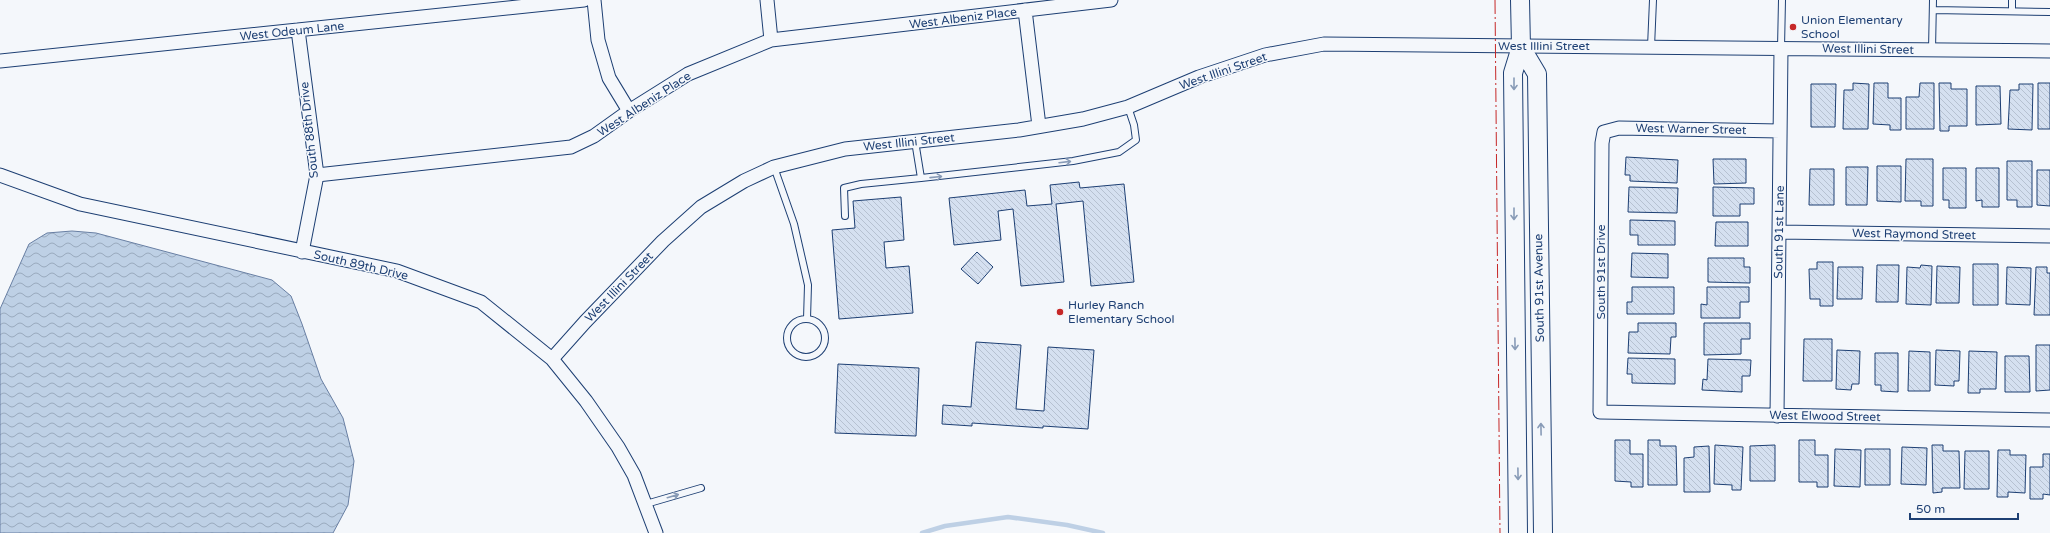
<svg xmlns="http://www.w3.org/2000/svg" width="2050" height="533" viewBox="0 0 2050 533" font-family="'Varela Round',sans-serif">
	<defs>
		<pattern id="water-waves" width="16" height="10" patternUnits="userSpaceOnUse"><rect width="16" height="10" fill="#bed0e5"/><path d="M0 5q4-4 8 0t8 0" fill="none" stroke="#9aaabe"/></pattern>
		<pattern id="building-back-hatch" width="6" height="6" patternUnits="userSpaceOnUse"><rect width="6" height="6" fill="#d5e0f0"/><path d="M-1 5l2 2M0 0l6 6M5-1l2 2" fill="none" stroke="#b6c1d1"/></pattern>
	</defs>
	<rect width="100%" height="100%" fill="#f4f7fb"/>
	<path fill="url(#water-waves)" stroke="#687fa3" d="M72,231L96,233L272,280L291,296L302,324L321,379L343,418L354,461L348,505L333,533H0V309L29,244L47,233Z"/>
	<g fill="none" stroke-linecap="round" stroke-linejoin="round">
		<path stroke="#bed0e5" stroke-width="4.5" d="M922,533L945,526L1008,517L1067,525L1103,533"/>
	</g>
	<path fill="url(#building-back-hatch)" stroke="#1d3f73" d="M1853,83L1869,84L1868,129H1843L1844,90H1853Z
		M1874,83H1888V98H1901V130H1890V125L1873,124Z
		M1920,83H1934V129H1906V97H1919Z
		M1939,83H1951V89H1967V126H1949V131H1940Z
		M2038,83H2050V129H2038Z
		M1811,84H1836L1835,127H1811Z
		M2019,84H2033L2032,130L2008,129L2010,90H2019Z
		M1976,86H2000L2001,124L1976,125Z
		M1626,157L1678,160L1677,183L1630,181V175H1625Z
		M1713,159H1746V183L1714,184Z
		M1906,159H1933V206H1921V201H1905Z
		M2007,161H2032V207H2017V200H2007Z
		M1877,166H1901V202L1877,201Z
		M1846,167H1868L1867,205H1846Z
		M1943,168H1966V208H1949V200H1943Z
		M1976,168H1999V207H1982V200L1976,201Z
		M1810,169H1834V205H1809Z
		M2037,170H2050V206L2037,205Z
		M1079,182L1080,188L1124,184L1134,282L1091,286L1083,201L1056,204L1064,282L1021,286L1013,209L998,211L1001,240L954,245L949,198L1025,190L1027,206L1052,204L1050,185Z
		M1629,187L1678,188L1677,213L1628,212Z
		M1713,187L1754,188V204H1740V216H1713Z
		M901,197L904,240L884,242L886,268L909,266L913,313L839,319L832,230L855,228L853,201Z
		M1630,220L1675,221V245H1638V235H1630Z
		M1716,222H1748V246H1715Z
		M977,252L993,267L978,284L961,269Z
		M1632,253L1668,254V278L1631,277Z
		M1708,258H1744V267H1750V283L1708,282Z
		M1817,262H1833V306H1820V299H1810L1809,269H1817Z
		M1973,264H1998V305H1973Z
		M1877,265H1899L1898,302H1876Z
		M1921,265L1932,266L1931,305L1906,304L1907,267L1920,268Z
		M1937,266L1960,267L1959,303H1936Z
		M1838,267H1863L1862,299H1837Z
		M2007,267L2031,268L2030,305L2006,304Z
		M2036,267H2047V273H2050V315H2034Z
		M1632,287H1674V314H1627V302H1632Z
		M1707,287H1749V302H1740V318H1701V304L1707,305Z
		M1638,323H1676V337H1671L1670,354L1628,353L1629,332H1638Z
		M1704,323H1750V339H1741V354L1704,355Z
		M1804,339H1832V381H1803Z
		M976,342L1021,345L1016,409L1044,411L1048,347L1094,350L1088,429L1043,426V428L972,423V426L942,424L943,405L971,407Z
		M2036,345H2050V390L2036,391Z
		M1837,350L1860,351L1859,384H1852L1851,390L1836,389Z
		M1936,350L1960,351L1959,381H1954V386L1935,385Z
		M1909,351L1930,352V391H1908Z
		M1969,351L1997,352L1996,389H1980V393H1968Z
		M1875,353H1898V392L1881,391V385H1875Z
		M2005,356H2029L2030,392H2005Z
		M1628,358L1675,359V384L1632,383V374H1627Z
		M1708,359L1751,360L1750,376H1742V392L1702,390L1703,379L1707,380Z
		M838,364L919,368L916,436L835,433Z
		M1615,440H1630V454H1643V487H1631V482L1615,481Z
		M1648,440H1660V446H1676L1677,485H1648Z
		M1799,440H1815V455H1828V487H1817V482H1799Z
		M1715,445L1743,447L1741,490H1732V485L1714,484Z
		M1775,445V481H1750V446Z
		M1932,445H1943V451H1959L1960,488H1942V492L1933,493Z
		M1709,446L1710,492H1684V458L1694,457V447Z
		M1902,447L1927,448L1926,485L1901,484Z
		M1835,449L1861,450L1860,487L1834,486Z
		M1865,449H1890V485H1865Z
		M1998,450H2010V455H2026L2025,493L2008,492V497H1997Z
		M1965,451H1989V489H1964Z
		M2043,454H2050V495L2043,494V499H2030V467H2043Z"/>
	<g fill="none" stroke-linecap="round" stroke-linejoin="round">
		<defs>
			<path id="service" d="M1933,10L2050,12
				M2012,11V0
				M1651,47L1653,0
				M1781,48L1782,0
				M1932,50L1933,0
				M915,141L921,178L1073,161L1119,152L1136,140L1134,125L1128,107
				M774,167L794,224L808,285L807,319
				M845,216L844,188L861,184L921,178
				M787 338a19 19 0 1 1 38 0a19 19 0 1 1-38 0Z
				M646,504L701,488"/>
			<path id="minor" d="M594,0L598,40L609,78L629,111
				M767,0L771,40
				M1025,10L1039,126
				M298,30L317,175L302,252
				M0,61L584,0
				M1780,131L1619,128L1604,132L1602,143L1600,412L2050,420
				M0,175L80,204L397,271L481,302L552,359L586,401L618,447L634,475L656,533
				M317,175L571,147L594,136L629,111L688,74L771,40L1111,0
				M1779,232L2050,236
				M552,359L585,322L663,241L701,207L744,181L774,167L845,149L1019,130L1083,119L1128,107L1199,77L1265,55L1324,44L2050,51
				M1777,416L1781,49"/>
			<path id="secondary" d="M1521,47L1537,74L1543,533
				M1518,533L1513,73L1521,47L1520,0"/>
		</defs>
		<use href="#service" stroke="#1d3f73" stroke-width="8"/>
		<use href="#minor" stroke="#1d3f73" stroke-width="15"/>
		<use href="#secondary" stroke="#1d3f73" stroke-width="20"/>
		<use href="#service" stroke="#f4f7fb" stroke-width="6"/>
		<use href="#minor" stroke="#f4f7fb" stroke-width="13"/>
		<use href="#secondary" stroke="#f4f7fb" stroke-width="18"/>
		<path stroke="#c62828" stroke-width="1" stroke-dasharray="14 3 2 3" stroke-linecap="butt" d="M1495,0L1500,533"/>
	</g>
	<defs><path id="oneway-shaft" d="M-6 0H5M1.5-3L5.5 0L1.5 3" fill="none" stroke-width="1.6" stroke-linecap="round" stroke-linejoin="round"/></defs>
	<g stroke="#889bb7">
		<use href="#oneway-shaft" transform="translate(1514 84) rotate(90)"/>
		<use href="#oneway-shaft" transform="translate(1065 162) rotate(-7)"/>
		<use href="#oneway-shaft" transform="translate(936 177) rotate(-6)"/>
		<use href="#oneway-shaft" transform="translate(1514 214) rotate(90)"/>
		<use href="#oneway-shaft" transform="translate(1515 344) rotate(89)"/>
		<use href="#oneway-shaft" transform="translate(1541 429) rotate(-91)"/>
		<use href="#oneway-shaft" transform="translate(1518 474) rotate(89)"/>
		<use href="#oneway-shaft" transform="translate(673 496) rotate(-16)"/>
	</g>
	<g fill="#c62828" stroke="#f4f7fb" stroke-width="1.5">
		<circle cx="1793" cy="27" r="4"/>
		<circle cx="1060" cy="312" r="4"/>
	</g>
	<g text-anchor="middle" stroke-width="3" stroke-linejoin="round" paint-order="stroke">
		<g font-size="12" fill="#1d3f73" stroke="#f4f7fb">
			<text transform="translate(963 18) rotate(-7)" y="4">West Albeniz Place</text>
			<text transform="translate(292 31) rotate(-6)" y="4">West Odeum Lane</text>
			<text x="1544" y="50">West Illini Street</text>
			<text transform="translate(1868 49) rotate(1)" y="4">West Illini Street</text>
			<text transform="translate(1223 71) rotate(-19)" y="4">West Illini Street</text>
			<text transform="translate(644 104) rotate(-33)" y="4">West Albeniz Place</text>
			<text transform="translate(1691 129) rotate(1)" y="4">West Warner Street</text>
			<text transform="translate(309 130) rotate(-96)" y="4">South 88th Drive</text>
			<text transform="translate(909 142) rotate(-6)" y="4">West Illini Street</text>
			<text transform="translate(1779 232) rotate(-89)" y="4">South 91st Lane</text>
			<text transform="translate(1914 234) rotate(1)" y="4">West Raymond Street</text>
			<text transform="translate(361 265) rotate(13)" y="4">South 89th Drive</text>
			<text transform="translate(1601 272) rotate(-90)" y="4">South 91st Drive</text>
			<text transform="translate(619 287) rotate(-46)" y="4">West Illini Street</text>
			<text transform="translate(1539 288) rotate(-91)" y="4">South 91st Avenue</text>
			<text transform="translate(1825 416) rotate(1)" y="4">West Elwood Street</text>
		</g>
		<g font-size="12" fill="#1d3f73" stroke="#f4f7fb" text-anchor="start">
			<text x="1801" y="24">Union Elementary<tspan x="1801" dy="14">School</tspan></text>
			<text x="1068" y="309">Hurley Ranch<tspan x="1068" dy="14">Elementary School</tspan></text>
		</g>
	</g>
	<path d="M1910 513v6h108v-6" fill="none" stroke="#1d3f73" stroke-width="2"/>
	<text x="1916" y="513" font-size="12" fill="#1d3f73" stroke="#f4f7fb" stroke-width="3" paint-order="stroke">50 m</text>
</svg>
